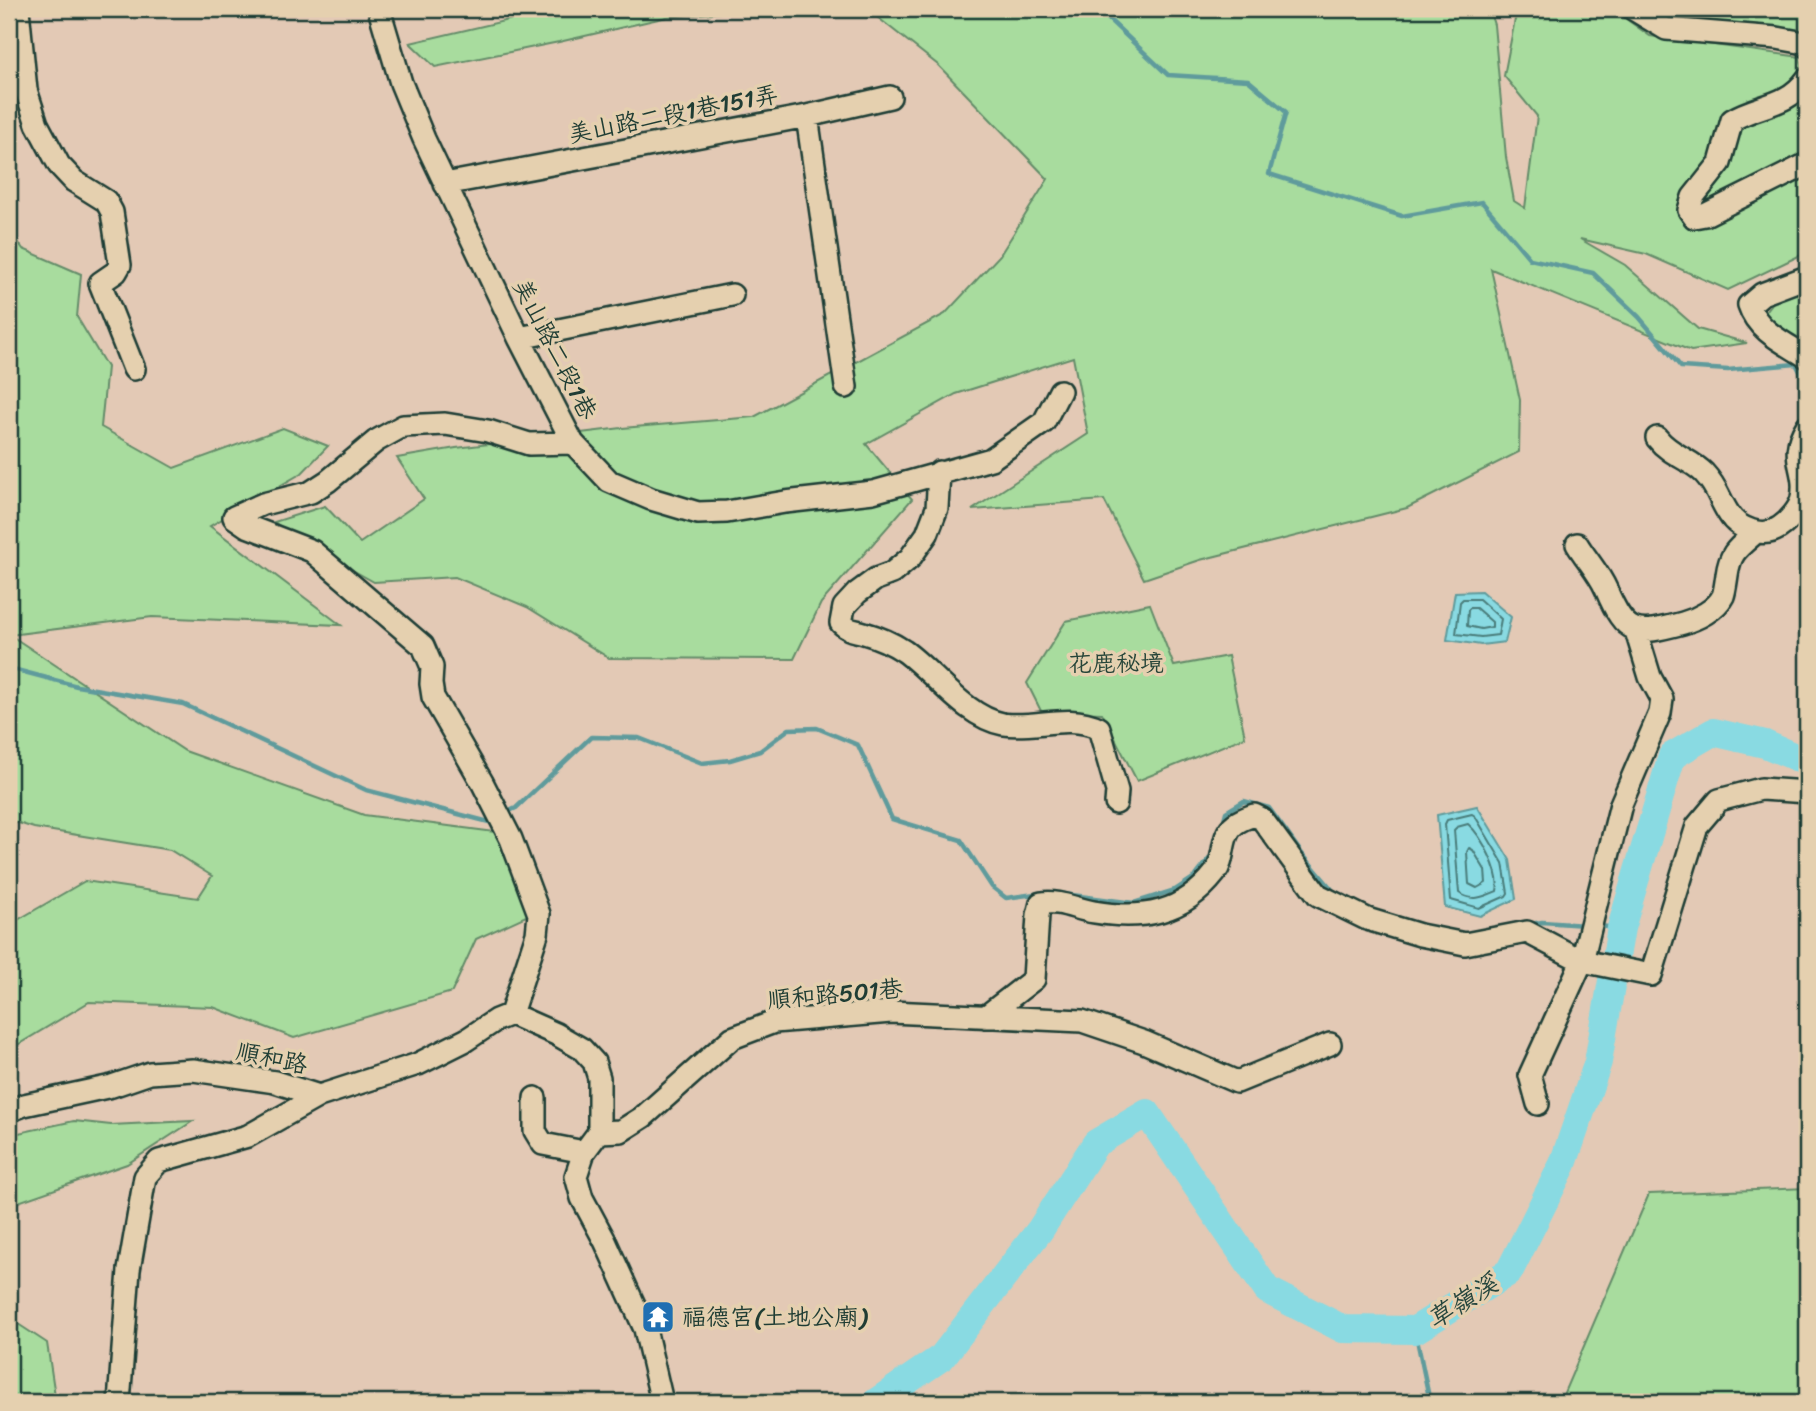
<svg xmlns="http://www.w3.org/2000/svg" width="1816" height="1411" viewBox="0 0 1816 1411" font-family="Sriracha,'LXGW WenKai TC',sans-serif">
	<rect width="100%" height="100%" fill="#e3c9b5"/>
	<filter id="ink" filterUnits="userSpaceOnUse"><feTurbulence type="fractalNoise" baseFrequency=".0143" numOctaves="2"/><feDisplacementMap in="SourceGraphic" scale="14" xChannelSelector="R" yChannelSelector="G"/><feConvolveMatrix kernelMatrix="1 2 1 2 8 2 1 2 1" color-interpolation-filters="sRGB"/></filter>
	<g filter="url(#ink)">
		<path fill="#a8dc9e" stroke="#648c69" stroke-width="2" d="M555,9H756L667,17L559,42L435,67L410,43Z
			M867,9H1489L1494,25L1506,157L1514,201L1525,208L1537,116L1504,76L1517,9H1612L1650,36L1800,57L1807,87V252L1728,290L1646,254L1580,239L1625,265L1698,329L1747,343L1691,351L1491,269L1520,400L1519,452L1407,508L1200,560L1144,579L1104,500L972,510L1088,434L1073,357L956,394L866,444L912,499L821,603L794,659L609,658L527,607L455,577L374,582L304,543L274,522L325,506L360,543L424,499L397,458L456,448L622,428L754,417L945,314L1000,255L1048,179L938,65Z
			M1663,9H1807V37L1671,14Z
			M9,229L23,249L81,274L77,317L107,367L101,427L174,468L283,428L328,446L302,473L210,526L341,625L152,617L10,635L185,751L364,815L518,835L548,906L476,939L452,992L294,1038L213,1007L89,1002L9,1050V925L85,881L198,898L212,876L170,850L34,828L9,820Z
			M1807,288V347L1764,314L1774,301Z
			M1150,604L1174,666L1228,656L1245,737L1137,781L1102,713L1041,711L1027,683L1066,621Z
			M74,1121L111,1125L193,1121L127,1164L18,1202L9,1213V1135Z
			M1807,1188V1402H1560L1649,1194Z
			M9,1318L47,1343L56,1402H9Z"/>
		<path fill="#89dae2" stroke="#5f9b9c" stroke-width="2" d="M1481,591L1511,617L1505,642L1481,645L1447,640L1455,592Z
			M1477,806L1510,860L1516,899L1480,916L1445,907L1437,815Z"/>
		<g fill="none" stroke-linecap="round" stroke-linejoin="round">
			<path stroke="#497c7a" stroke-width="2" d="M1463,599H1479L1501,619L1498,635L1481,637L1456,634L1460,602Z
				M1470,608H1476L1492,622V627L1481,629L1467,626L1468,610Z
				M1472,814L1475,816L1503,863L1508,893L1506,896L1479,908L1451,900L1445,824L1447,820Z
				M1468,824C1482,836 1501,873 1497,891C1483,897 1472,902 1459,893L1454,830L1457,827Z
				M1469,848L1473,850L1485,870L1486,883L1477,888L1469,884L1467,852Z"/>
			<path stroke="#5f9b9c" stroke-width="4.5" d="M1098,9L1168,75L1248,80L1286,112L1269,174L1402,216L1482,202L1530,259L1593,273L1639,317L1681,367L1728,370L1796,364L1807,384
				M9,668L77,686L183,704L366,790L489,822L494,819
				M505,813L516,808L591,737L639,738L702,763L730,760L760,751L789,729L817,728L858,745L892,819L961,840L992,887L1006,898L1042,893
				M1223,823L1226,812L1244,801L1269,808L1303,855L1335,893
				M1064,894L1134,903L1175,890L1196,876L1213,854
				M1531,924L1542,922L1585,925
				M1597,926L1621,928
				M1415,1330L1430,1402"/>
			<path stroke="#89dae2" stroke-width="28" d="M876,1402L942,1357L1040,1230L1096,1143L1147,1113L1267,1290L1343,1329L1415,1330L1509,1272L1563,1164L1598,1062L1621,928L1672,756L1713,732L1765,744L1807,762"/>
			<defs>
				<path id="minor" d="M18,9L26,90L37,124L59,165L74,181L106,201L112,212L120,265L116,272L100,283L134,369
					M379,9L401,83L424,139L519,338L573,443L609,481L651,499L698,513L727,512L785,502L873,492L991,459L1044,422L1060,391
					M1633,9L1666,29L1777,38L1805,43L1807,46
					M1807,79C1787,107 1759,104 1732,120L1720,163L1693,197L1689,210L1694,217L1705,215L1807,164
					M807,116L890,97
					M445,184L807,116L846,387
					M1807,277L1762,294L1749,305C1757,331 1785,343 1807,357
					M519,338L732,295
					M1657,438C1670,455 1690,459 1704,473C1718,488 1719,499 1729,514C1738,529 1764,539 1780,527C1789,521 1800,508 1802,498C1808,468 1787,458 1807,426
					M939,472L937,508L927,534L910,558L892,573L876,579L857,593L844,607L841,623C849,631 854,630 864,633C878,637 892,643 904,651C934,672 965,717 1003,724C1035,729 1068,713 1099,728L1117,791L1116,803
					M1577,544C1586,559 1599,573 1606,589C1626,636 1635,636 1683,623C1697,619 1716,610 1723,596C1725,591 1726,581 1727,575C1730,552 1738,548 1755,533
					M511,1014L537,934L539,914L511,839L482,782L433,697L431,684L432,667L423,646L312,551L247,526L234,517L263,504L311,492L328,481L376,441L403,426L445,424L488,431L529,444L573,443
					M985,1017L1034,979L1038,915L1041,903C1060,900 1075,909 1094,912C1142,920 1183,914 1215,873C1226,859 1220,835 1235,824C1240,820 1248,817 1254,815L1262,819L1318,895L1367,919L1420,935L1465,944L1527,932L1582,961L1651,975L1697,826L1719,800L1761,789L1807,792
					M535,1098V1131L543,1144L584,1152
					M1538,1104L1530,1075L1582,961L1621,804L1660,713L1662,699L1650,677L1636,631
					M9,1111L24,1105L112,1086L150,1073L193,1070L275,1082L319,1096L418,1064L466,1040L496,1020L511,1014L556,1034L582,1049L594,1062L599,1078V1132L584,1152L576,1176L582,1198L605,1241L645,1329L662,1402
					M599,1132L621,1131L643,1117L732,1038L774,1022L891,1012L1082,1021L1144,1042L1237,1082L1330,1044
					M119,1402L129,1270L145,1177L159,1161L248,1136L319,1096"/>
			</defs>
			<use href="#minor" stroke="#1f3d34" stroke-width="26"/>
			<use href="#minor" stroke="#e5d0af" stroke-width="21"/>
		</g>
	</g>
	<defs>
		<symbol id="temple-square" viewBox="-11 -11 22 22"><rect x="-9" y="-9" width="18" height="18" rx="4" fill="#1f6fb2" stroke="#e5d0af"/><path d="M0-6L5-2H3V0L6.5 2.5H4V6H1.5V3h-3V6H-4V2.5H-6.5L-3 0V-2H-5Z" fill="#fff"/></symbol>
	</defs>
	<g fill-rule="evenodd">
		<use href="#temple-square" x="639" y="1298" width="38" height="38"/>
	</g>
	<g text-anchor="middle" stroke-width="7" stroke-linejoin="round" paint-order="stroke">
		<g font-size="24" fill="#1f3d34" stroke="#e5d0af">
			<text transform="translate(673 114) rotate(-11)" y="8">美山路二段1巷151弄</text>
			<text transform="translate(555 349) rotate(63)" y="8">美山路二段1巷</text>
			<text transform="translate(835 994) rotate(-5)" y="8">順和路501巷</text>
			<text transform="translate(272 1058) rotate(12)" y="8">順和路</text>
		</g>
		<g font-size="24" fill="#264539" stroke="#e5d0af">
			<text x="1116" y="671">花鹿秘境</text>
		</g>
		<g font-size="24" fill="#1f3d34" stroke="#e5d0af" text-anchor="start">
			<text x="682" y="1325">福德宮(土地公廟)</text>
		</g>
		<g font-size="26" font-style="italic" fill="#24453d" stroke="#e5d0af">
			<text transform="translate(1462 1301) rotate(-32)" y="9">草嶺溪</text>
		</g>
	</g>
	<rect width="1816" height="1411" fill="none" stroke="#e5d0af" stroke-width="35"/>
	<rect x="18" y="18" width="1781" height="1376" fill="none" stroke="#1f3d34" stroke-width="2.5" filter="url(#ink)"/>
</svg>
